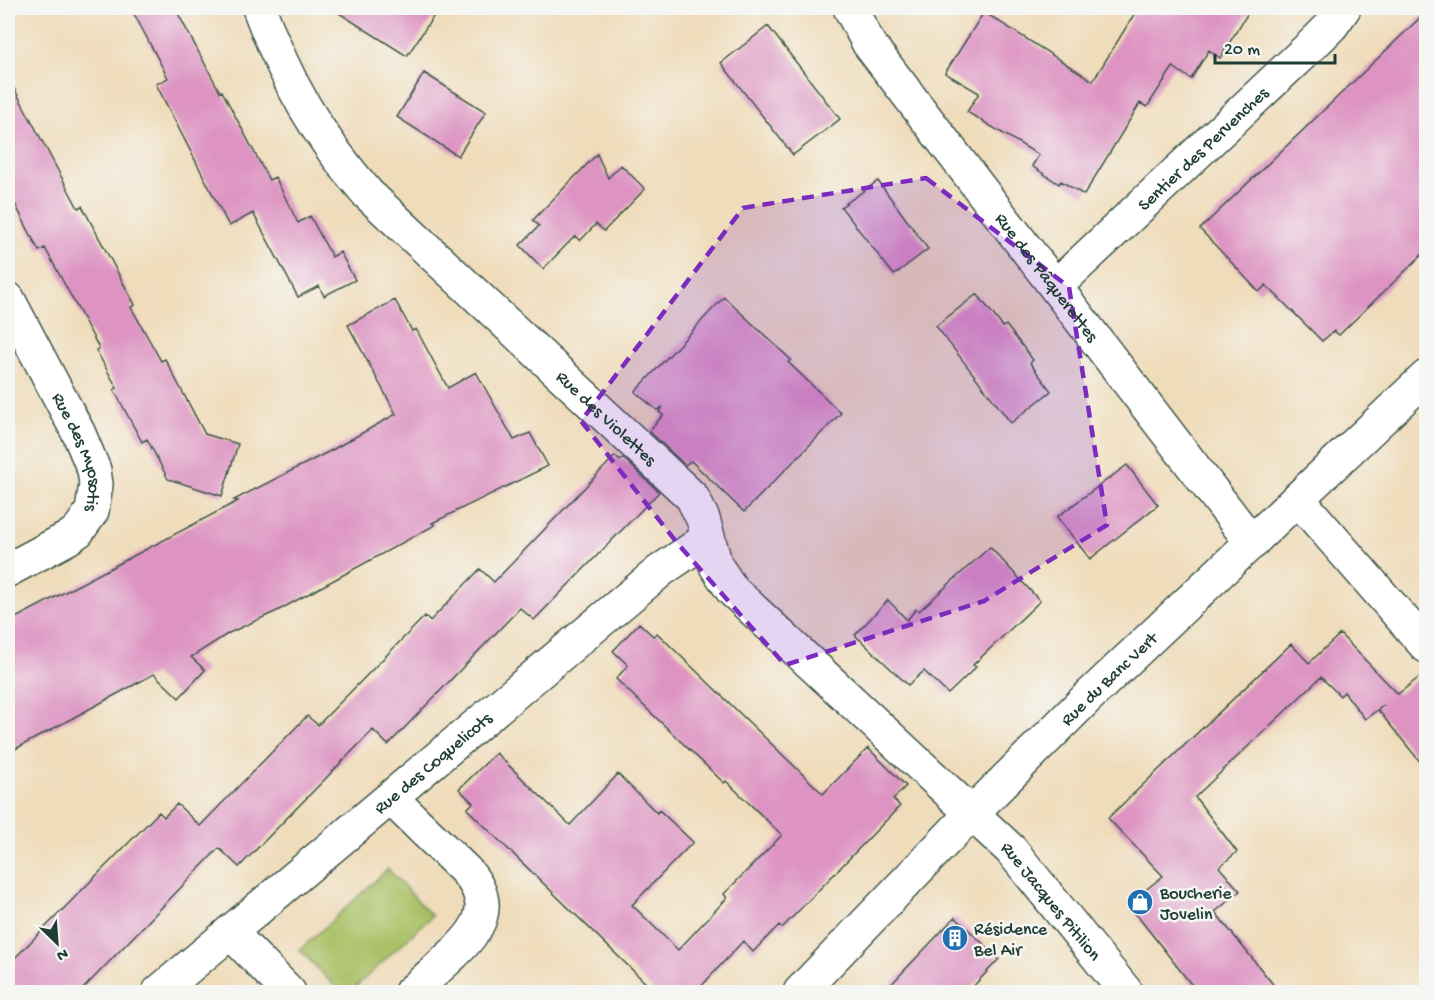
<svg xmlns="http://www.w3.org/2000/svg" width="1434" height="1000" viewBox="0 0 1434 1000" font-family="'Gochi Hand',sans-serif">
	<rect width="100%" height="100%" fill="#f6f6f2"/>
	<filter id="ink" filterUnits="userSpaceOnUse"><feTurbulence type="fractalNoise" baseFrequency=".0167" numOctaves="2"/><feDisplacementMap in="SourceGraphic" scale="12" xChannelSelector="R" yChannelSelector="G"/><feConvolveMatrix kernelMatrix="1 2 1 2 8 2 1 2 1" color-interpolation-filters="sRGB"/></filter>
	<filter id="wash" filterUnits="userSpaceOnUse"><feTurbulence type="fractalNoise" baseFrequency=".008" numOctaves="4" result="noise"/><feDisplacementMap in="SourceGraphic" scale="24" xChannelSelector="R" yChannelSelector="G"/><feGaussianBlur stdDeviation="1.35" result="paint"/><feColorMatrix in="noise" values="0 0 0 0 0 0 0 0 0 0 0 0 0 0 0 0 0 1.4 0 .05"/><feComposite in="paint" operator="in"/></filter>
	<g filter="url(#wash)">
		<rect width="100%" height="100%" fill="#efdcba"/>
		<path fill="#a9bf64" stroke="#647e4c" stroke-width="1.5" d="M388,869L432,916L350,992H340L300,950Z"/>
		<g id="blocks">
			<path fill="#dd94c2" d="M131,8H175L220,92L222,91L269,180L275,177L298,223L310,216L332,257L340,252L355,280L324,296L319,286L298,297L253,213L229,226L156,84L168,78Z
				M331,8H439L407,56Z
				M1138,8H1251L1220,58L1209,50L1191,79L1173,67L1147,107L1140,103L1084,195L1061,181L1059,184L1032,166L1039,155L967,112L979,93L945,73L984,12L1093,81Z
				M1426,12V251L1339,335L1334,331L1322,341L1266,285L1259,292L1200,229Z
				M768,26L840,119L793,155L721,63Z
				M424,73L486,112L458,156L397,117Z
				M8,77L78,208L82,206L135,305L131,307L161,361L165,359L205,434L238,444L222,496L168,479L147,439L142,442L114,390L117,388L96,350L99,348L45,248L39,251L8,190Z
				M597,154L608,178L621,165L645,189L604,231L596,224L580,241L575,236L543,269L520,245L539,226L533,220Z
				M878,181L928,249L894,275L841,207Z
				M977,294L1003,327L1006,325L1020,343L1033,360L1030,363L1051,391L1011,423L936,326Z
				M724,297L791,360L788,362L841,413L744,512L691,461L685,465L649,431L663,415L659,412L663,407L657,410L635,392Z
				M395,300L412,331L416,329L448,388L476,372L514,440L530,433L548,466L432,523L435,525L277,611L229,633L191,657L205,670L179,698L154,674L8,753V622L238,501L234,500L332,450L396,414L348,325Z
				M615,456L620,461L623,458L659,492L534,620L520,608L388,745L373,730L239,867L219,848L79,993H8V965L159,812L164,817L177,804L200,826L307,716L318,725L425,616L430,621L480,569L494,582Z
				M1127,465L1158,505L1090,559L1057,517Z
				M990,547L1040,601L973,665L976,667L948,694L924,671L908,685L855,635L888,600L907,620L916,609L919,611Z
				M639,623L653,636L657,633L823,794L868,748L906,786L893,799L900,806L782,928L779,925L753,952L743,941L695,993H656L467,809L473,803L459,789L496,753L570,825L618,774L657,813L659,810L693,842L632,905L678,950L727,898L724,894L782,835L726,781L724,783L616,679L628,665L613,651Z
				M1340,634L1398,694L1426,672V769L1378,710L1384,705L1365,719L1344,692L1340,696L1321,677L1195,797L1237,852L1219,867L1240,891L1215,912L1280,993H1198L1128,904L1163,876L1108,818L1291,644L1309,663Z
				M955,917L999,959L967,993H883Z"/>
		</g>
	</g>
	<g filter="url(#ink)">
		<use href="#blocks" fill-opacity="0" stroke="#3e5548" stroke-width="1.5"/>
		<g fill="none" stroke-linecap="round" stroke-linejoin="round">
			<defs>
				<g id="street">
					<path id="s1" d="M259,8C286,81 316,134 368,194L692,497L703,519L716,566L732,590L1011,850L1126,992"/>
					<path id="s2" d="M850,8L869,44L1252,543"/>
					<path id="s3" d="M1056,286L1316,41L1332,25L1344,8"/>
					<path id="s4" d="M8,299L79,434L94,470L96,484L92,511L78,531L68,538L8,570"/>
					<path d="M1298,499L1426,646"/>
					<path d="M391,798L466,871C497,906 479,931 449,958C437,969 424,981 411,992"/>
					<path d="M230,932L289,992"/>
					<path id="s5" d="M159,992L660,571L708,538"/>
				</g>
				<g id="secondary">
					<path id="s6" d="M800,992L971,814L1086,699L1426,377"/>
				</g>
			</defs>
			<use href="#street" stroke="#3e5548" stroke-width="36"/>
			<use href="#secondary" stroke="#3e5548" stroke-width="36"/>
			<use href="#street" stroke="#fff" stroke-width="33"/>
			<use href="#secondary" stroke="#fff" stroke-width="33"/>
		</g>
	</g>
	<path fill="#7b2cbf" fill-opacity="0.2" stroke="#7b2cbf" stroke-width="4.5" stroke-dasharray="12 8" stroke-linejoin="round" d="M926,178L1069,287L1107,525L984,601L785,665L678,544L581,421L743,208Z"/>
	<defs>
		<symbol id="shop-disc" viewBox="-11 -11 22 22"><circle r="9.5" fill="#1f6fb2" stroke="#f6f6f2"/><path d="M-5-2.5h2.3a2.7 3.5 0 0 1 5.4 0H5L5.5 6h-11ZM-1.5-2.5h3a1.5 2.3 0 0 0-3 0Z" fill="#fff"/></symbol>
		<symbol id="building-disc" viewBox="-11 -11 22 22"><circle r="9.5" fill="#1f6fb2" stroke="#f6f6f2"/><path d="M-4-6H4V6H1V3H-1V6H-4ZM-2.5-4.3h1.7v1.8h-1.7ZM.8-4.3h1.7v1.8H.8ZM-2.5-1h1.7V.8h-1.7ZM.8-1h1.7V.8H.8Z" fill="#fff"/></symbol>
	</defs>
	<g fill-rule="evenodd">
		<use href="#shop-disc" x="1125" y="887" width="30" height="30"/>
		<use href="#building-disc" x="940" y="923" width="30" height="30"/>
	</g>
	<g text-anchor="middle" stroke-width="5" stroke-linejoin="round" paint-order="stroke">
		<g font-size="18" fill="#1f3d34" stroke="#f6f6f2">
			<text dy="6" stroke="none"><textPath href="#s3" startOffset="201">Sentier des Pervenches</textPath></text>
			<text dy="6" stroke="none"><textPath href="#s2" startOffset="334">Rue des Pâquerettes</textPath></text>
			<text dy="6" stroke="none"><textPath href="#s1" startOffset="544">Rue des Violettes</textPath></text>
			<text dy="6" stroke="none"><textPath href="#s4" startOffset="170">Rue des Myosotis</textPath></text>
			<text dy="6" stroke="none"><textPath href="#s6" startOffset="440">Rue du Banc Vert</textPath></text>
			<text dy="6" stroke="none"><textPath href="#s5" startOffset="357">Rue des Coquelicots</textPath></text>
			<text dy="6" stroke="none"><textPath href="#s1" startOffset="1209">Rue Jacques Pitilion</textPath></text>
		</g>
		<g font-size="18" fill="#1f3d34" stroke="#f6f6f2" text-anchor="start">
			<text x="1160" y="898">Boucherie<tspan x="1160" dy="21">Jovelin</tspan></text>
			<text x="974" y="934">Résidence<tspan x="974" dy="21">Bel Air</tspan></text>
		</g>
	</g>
	<rect width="1434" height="1000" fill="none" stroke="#f6f6f2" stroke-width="30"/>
	<g transform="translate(57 943) rotate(155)" stroke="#f6f6f2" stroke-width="4.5" paint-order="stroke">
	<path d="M0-4.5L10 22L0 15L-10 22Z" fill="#1f3d34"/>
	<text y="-9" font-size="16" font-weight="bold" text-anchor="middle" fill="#1f3d34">N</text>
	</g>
	<path d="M1215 54v9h120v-9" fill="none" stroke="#1f3d34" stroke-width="3"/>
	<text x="1224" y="54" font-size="18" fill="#1f3d34" stroke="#f6f6f2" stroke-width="4.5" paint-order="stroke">20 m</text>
</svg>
